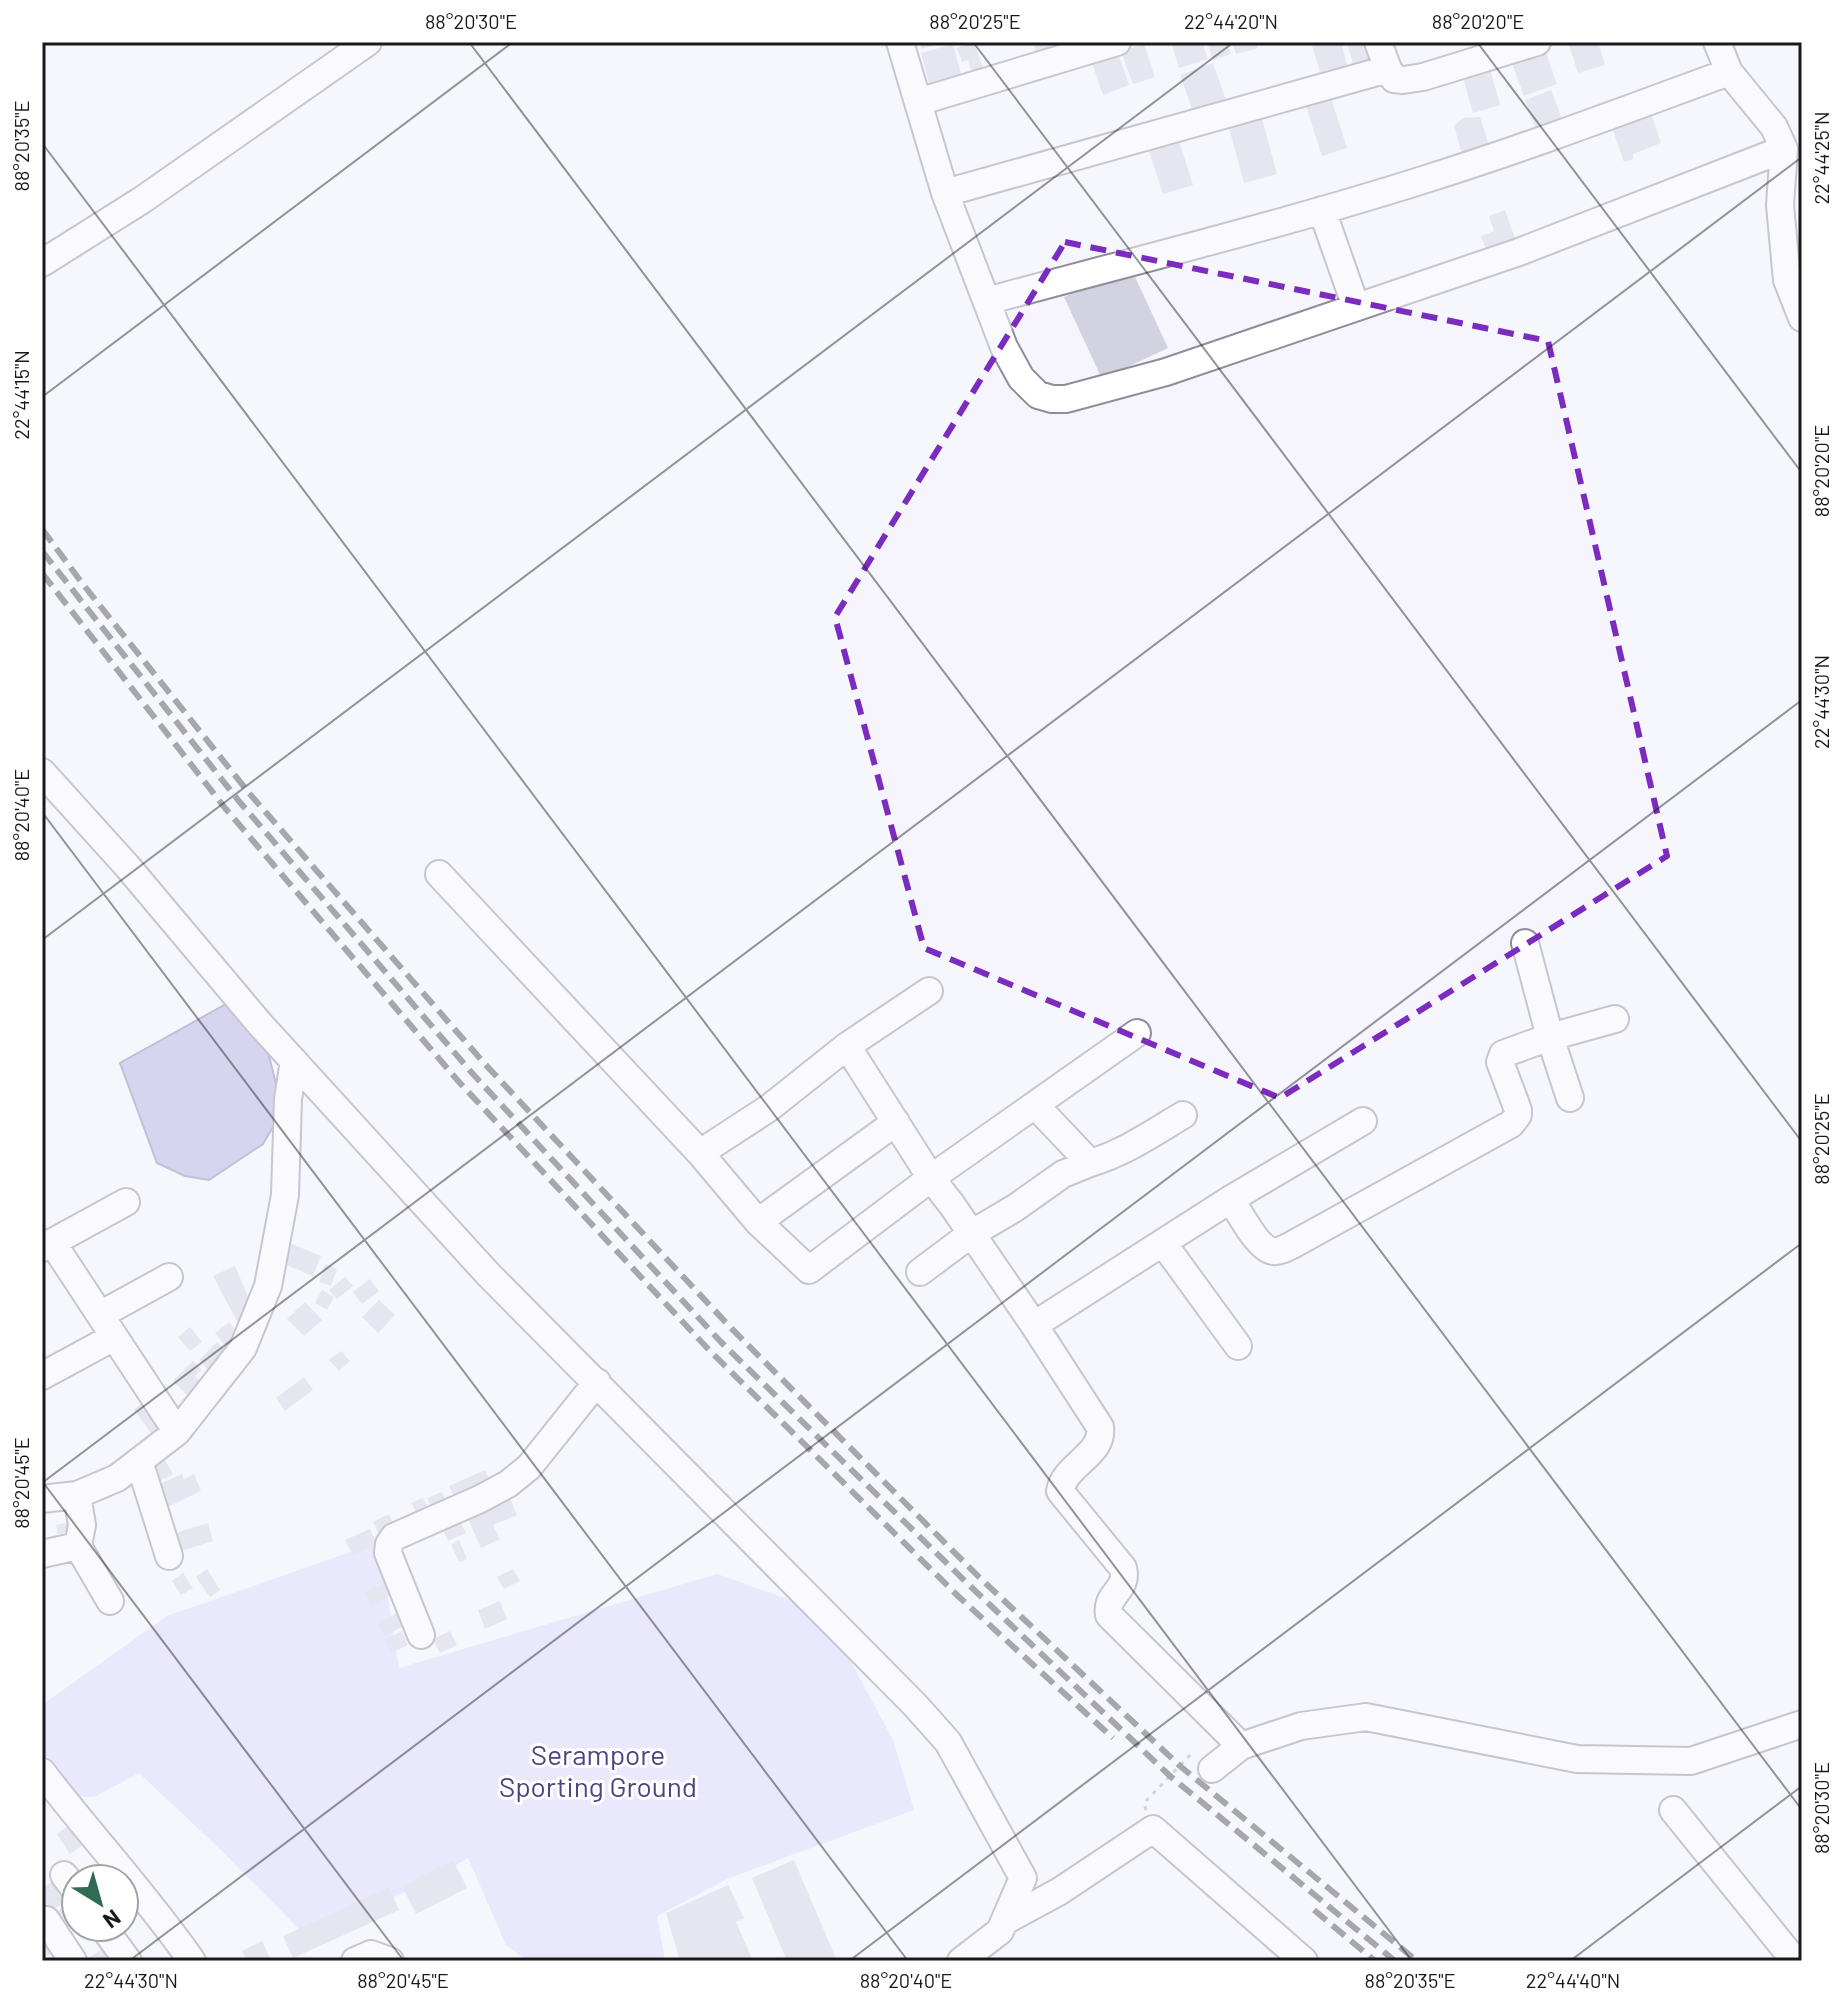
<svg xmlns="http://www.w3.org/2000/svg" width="1844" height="2003" viewBox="0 0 1844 2003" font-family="Barlow,sans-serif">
	<rect width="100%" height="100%" fill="#f6f5fd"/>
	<path fill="#dad7fb" d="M379,1542L399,1668L717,1574L824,1612L893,1740L914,1810L727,1879L657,1916L665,1961H527L506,1945L468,1858L426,1883L306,1936L220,1849L139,1773L96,1796L51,1800L42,1776V1705L167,1616Z"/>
	<path fill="#b1aae0" stroke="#837ea6" stroke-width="2" d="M226,1004L242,1008L263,1032L278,1092L277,1120L263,1144L209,1180L185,1176L157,1163L120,1063Z"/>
	<path fill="#d3d2e0" d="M921,42H942V43L921,49Z
		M974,42L983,68L972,72L968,60L962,62L957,48Z
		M1033,42H1065L1068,51L1038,60Z
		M1171,42H1202L1208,59L1179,68Z
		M1207,42H1227L1231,54L1213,60Z
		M1232,42H1257L1258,48L1236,54Z
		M1311,42H1341L1347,65L1320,72Z
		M1347,42H1370L1375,57L1353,64Z
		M1568,42H1598L1605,65L1578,73Z
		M953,44L963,81L931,91L921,53Z
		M1144,44L1155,77L1133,84L1121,51Z
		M1544,47L1557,84L1524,96L1513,66L1516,56Z
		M1118,54L1129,85L1103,95L1092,63Z
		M1213,63L1226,100L1193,112L1180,75Z
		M1489,65L1500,105L1473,113L1464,81L1470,70Z
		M1551,90L1565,127L1539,137L1525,100Z
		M1329,92L1347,148L1322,156L1304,100Z
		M1648,104L1661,143L1633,154V159L1624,162L1609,119Z
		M1261,115L1277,174L1244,183L1228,124Z
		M1480,117L1490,148L1463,157L1454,126L1463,118Z
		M1179,141L1193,185L1163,194L1149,151Z
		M1505,210L1517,244L1488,255L1481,236L1494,231L1489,216Z
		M1130,266L1168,348L1102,379L1064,297Z
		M292,1244L321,1256L313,1276L284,1264Z
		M325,1264L337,1269L331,1286L319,1282Z
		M235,1266L253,1309L239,1325L213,1276Z
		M345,1277L353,1286L337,1299L329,1290Z
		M370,1279L379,1291L362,1304L353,1292Z
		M322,1290L334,1297L327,1310L315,1303Z
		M379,1300L395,1315L378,1333L362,1317Z
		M305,1302L322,1320L304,1336L287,1319Z
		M229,1322L242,1338L228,1349L215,1333Z
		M190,1327L202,1342L190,1351L178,1337Z
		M217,1342L227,1352L208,1370L199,1360Z
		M341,1351L350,1361L339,1371L329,1360Z
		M193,1361L202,1370L195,1376L206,1388L193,1401L173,1381Z
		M304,1377L313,1390L285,1411L276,1398Z
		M148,1399L165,1423L151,1433L134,1409Z
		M160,1452L173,1474L156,1483L144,1462Z
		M485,1470L493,1487L457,1503L449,1486Z
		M182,1474L184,1479L194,1474L201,1491L165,1508L155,1486Z
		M442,1492L449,1508L434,1514L427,1498Z
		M508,1493L517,1515L493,1525L500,1539L481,1548L465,1512Z
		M423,1498L431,1514L419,1519L411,1503Z
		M389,1514L395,1527L379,1535L373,1522Z
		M458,1517L466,1533L448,1541L441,1525Z
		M72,1522L73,1532L58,1534L56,1525Z
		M208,1523L213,1541L175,1553L169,1535Z
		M370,1529L377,1545L353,1556L345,1540Z
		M459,1540L467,1559L459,1562L451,1544Z
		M207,1569L220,1590L210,1597L196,1577Z
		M513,1569L520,1581L504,1589L497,1577Z
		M183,1573L193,1588L181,1595L172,1581Z
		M390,1581L396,1593L370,1605L364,1592Z
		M500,1601L507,1619L485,1629L478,1610Z
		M402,1611L408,1624L384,1636L378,1622Z
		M402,1631L408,1645L391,1653L385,1640Z
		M450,1631L457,1645L440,1653L433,1639Z
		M74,1822L87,1842L70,1854L57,1834Z
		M453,1860L467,1888L416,1914L402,1886Z
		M794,1860L837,1961H787L752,1878Z
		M60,1877L73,1897L46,1914L42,1908V1888Z
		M728,1885L744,1918L736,1922L753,1961H680L666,1913Z
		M389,1887L399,1910L293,1958L283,1936Z
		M76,1899V1922L60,1932L50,1916Z
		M42,1929L57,1951L42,1958Z
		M262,1941L271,1961H247L242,1951Z
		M106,1947L115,1961H84Z"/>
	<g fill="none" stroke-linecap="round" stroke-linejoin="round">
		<defs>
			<path id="minor" d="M900,42L945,193L1004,347L1021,378L1038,395L1052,399H1066L1166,372L1519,252L1784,149
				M1378,42L1388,69L1394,79L1403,80L1423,77L1537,42
				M1717,42L1729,72L1774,127L1784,149L1780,205L1787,280L1802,318
				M918,102L1117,42
				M945,193L1388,69
				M1322,210L1356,307
				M42,263L142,200L368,42
				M987,301C1133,261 1281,225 1426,179C1528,147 1628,109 1729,72
				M42,772L127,866L259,1023L488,1274L915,1705L948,1742L1023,1878L1000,1931L961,1961
				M439,874L700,1153L758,1222L809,1270L931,1178L1137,1033
				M1525,943L1550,1037L1570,1098
				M847,1046L929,991
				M700,1153L769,1108L847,1046L931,1178L952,1205L1034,1325L1100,1427C1104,1455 1065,1464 1060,1491L1123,1568C1129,1591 1105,1593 1109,1615L1241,1746
				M1090,1163C1124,1153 1153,1133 1183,1115
				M1231,1199C1239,1212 1258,1249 1273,1251C1279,1252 1286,1248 1292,1245L1511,1124L1518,1115V1110L1500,1062L1503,1054L1550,1037L1615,1019
				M758,1222L896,1122
				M52,1242L177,1432
				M1163,1243L1238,1346
				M42,1248L126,1202
				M920,1272L971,1234L1015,1208L1063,1174L1090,1163L1035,1105
				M100,1315L169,1277
				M1034,1325L1231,1199L1363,1121
				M42,1376L114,1337
				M139,1461L169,1556
				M42,1499L77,1495L117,1478L177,1432L243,1348L268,1286L285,1195L288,1099L294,1061
				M78,1546L110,1601
				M42,1554L78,1546L82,1525L77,1495
				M421,1635L388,1553L389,1544L394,1537L480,1499L508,1484L529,1467L597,1382
				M1212,1769L1241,1746L1301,1726L1366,1717L1577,1759L1691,1761L1802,1724
				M42,1772C91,1836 146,1895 192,1961
				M1673,1810L1795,1961
				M64,1875L76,1891
				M46,1920L73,1961
				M1005,1921L1060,1891L1153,1829L1304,1961
				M103,1927L128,1961
				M355,1961L371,1954L390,1961"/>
		</defs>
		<use href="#minor" stroke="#8e8d9a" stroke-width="30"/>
		<path stroke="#a9a8af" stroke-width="3" stroke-dasharray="4 6" stroke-linecap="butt" d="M1146,1810L1144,1803L1191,1754L1194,1756"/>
		<use href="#minor" stroke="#fff" stroke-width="26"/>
		<path stroke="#46454b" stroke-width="6" stroke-dasharray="16 8" stroke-linecap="butt" d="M42,529L82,583L249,793L484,1063L731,1328L979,1577L1180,1766L1417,1961
			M42,551L238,800L472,1073L721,1342L969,1585L1170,1776L1395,1961
			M42,573L225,808L459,1082L709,1350L958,1596L1113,1738
			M1314,1910L1375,1961"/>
	</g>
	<path d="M0 0H1844V2003H0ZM1065,242L1548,341L1667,856L1280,1098L924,948L835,617Z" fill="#f6f5fd" fill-opacity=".55" fill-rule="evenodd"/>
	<path fill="none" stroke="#7b2cbf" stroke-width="6" stroke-dasharray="16 10" stroke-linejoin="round" d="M1065,242L1548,341L1667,856L1280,1098L924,948L835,617Z"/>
	<path fill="none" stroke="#19181d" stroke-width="2" stroke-opacity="0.45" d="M469,42L1802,1810M973,42L1802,1142M1477,42L1802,473M42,143L1412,1961M42,397L513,42M42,812L908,1961M42,940L1234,42M42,1481L404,1961M42,1483L1802,157M129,1961L1802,700M849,1961L1802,1243M1570,1961L1802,1786"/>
	<g text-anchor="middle" stroke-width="6" stroke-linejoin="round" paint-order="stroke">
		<g font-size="28" fill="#504385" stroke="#fff">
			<text x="598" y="1765">Serampore<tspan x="598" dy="32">Sporting Ground</tspan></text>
		</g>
	</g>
	<rect width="1844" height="2003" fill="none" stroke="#ffffff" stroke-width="88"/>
	<g transform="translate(100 1903) rotate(143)"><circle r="38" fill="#ffffff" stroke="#a3a3a5" stroke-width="2"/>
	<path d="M0-6L14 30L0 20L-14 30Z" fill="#306b54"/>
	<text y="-12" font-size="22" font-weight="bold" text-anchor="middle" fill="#19181d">N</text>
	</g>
	<rect x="44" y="44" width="1756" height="1915" fill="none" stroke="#19181d" stroke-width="3"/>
	<g font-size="20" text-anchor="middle" fill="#19181d">
		<text x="471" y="29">88°20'30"E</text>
		<text x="975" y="29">88°20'25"E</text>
		<text x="1231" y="29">22°44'20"N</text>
		<text x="1478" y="29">88°20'20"E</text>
		<text transform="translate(22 146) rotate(-90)" y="7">88°20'35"E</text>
		<text transform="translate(1822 158) rotate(-90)" y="7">22°44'25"N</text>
		<text transform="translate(22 395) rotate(-90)" y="7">22°44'15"N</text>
		<text transform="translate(1822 471) rotate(-90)" y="7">88°20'20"E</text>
		<text transform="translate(1822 702) rotate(-90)" y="7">22°44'30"N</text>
		<text transform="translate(22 815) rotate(-90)" y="7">88°20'40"E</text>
		<text transform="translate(1822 1139) rotate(-90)" y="7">88°20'25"E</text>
		<text transform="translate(22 1483) rotate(-90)" y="7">88°20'45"E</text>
		<text transform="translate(1822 1808) rotate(-90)" y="7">88°20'30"E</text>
		<text x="131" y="1988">22°44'30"N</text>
		<text x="403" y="1988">88°20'45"E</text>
		<text x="906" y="1988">88°20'40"E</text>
		<text x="1410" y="1988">88°20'35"E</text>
		<text x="1573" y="1988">22°44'40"N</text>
	</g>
</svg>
